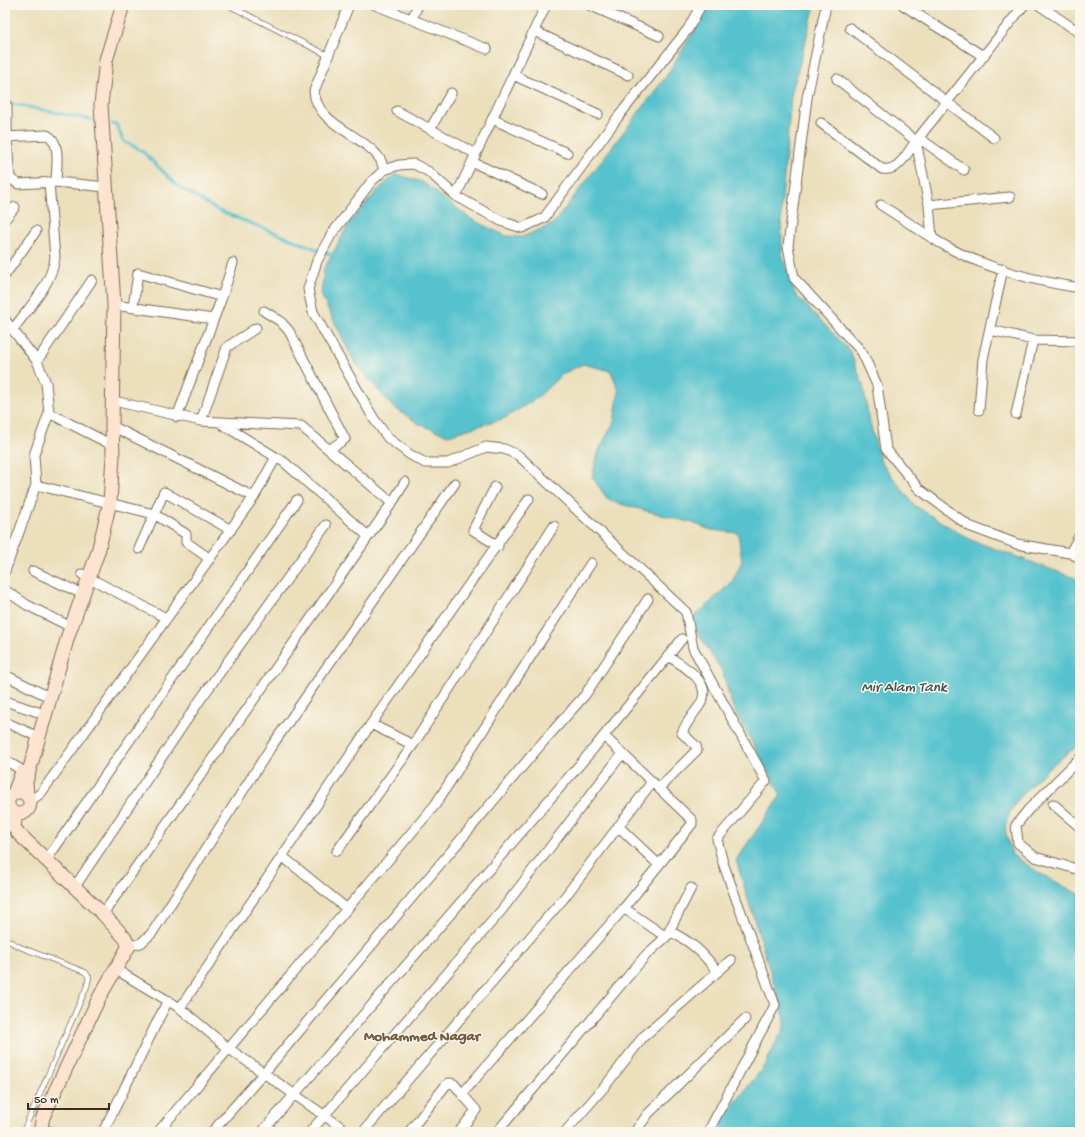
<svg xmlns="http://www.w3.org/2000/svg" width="1085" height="1137" viewBox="0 0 1085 1137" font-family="'Gochi Hand',sans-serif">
	<rect width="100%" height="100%" fill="#fbf7ec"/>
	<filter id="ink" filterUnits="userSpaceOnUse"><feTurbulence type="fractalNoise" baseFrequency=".025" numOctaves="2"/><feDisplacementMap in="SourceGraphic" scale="8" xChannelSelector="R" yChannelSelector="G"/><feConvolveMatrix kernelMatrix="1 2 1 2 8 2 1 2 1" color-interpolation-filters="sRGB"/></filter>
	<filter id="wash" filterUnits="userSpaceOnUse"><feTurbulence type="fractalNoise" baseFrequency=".012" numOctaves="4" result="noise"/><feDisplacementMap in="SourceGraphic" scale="16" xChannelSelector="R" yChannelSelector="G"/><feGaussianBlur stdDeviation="0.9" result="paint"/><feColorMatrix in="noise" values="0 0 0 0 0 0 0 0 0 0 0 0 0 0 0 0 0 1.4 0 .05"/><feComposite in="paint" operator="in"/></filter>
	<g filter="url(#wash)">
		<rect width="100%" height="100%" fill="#ebdfbc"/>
		<path fill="#56c2ce" stroke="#487676" d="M710,5H815L791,96L781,211L782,253L795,294L850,351L863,385L869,420L881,462L915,506L971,540L1080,580V745C1057,759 1011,797 1006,824C1004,833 1010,846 1012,855L1038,872L1080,895V1132H712L765,1065L777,1040L783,1032L785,1020L736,860L781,795L733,708L722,671L690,621L732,582L742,561L738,533L711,530L693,523L609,501L592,477L599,450L614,422L619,391L611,371L583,364L562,374L537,398L505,418L448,435L421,425L393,407L355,363L321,295L324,269L350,222L379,189L396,174L422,182L471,219L506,236L522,237L553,224L665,78Z"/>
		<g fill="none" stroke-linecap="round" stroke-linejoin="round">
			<path stroke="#56c2ce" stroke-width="3" d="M5,98L13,104L93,120
				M112,124L117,125L123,141L141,150L179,187L217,210L334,256"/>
		</g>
	</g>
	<g filter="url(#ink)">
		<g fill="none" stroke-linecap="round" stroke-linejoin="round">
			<defs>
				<path id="service" d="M232,7L329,56
					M5,939L20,947L85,972L89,977L87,986L23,1132"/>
				<path id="minor" d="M349,5L314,91C316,125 363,134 380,159C382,162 383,167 384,170
					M375,5L487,49
					M589,5L659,36
					M701,5L688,29L618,117L544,218L522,228L501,221L456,196L429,172L414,164L399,165L384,170L371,182L331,235L317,261L308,289L313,312L374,419L388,438L409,454L425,463H448L486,447L504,449L518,455L686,612L693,648L766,781L717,839L723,863L775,1005L708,1132
					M826,5L807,98L788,246L794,278L862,352L877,385L886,449L919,489L969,526L1017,544L1070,553L1080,558
					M903,5L983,56
					M1024,5L916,141L929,205L932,238C976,266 1029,280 1080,288
					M1039,5L1080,33
					M412,19L418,5
					M850,28L994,138
					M534,31L628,75
					M513,75L598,114
					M7,106V136L9,169
					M397,111L476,154
					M492,119L567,153
					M821,123L882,169C899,172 907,153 916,141L837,79
					M430,129L451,93
					M5,137L47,135C62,142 56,168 56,182
					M919,138L964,170
					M472,162L542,194
					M5,168L9,169L10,178L18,184L56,182L106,187
					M456,196L546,5
					M881,205L932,238
					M929,205L1010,197
					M5,219L15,207
					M5,275L36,231
					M114,305L213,319
					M133,307L138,273L222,297
					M264,311L280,321L289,331L345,439L330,449
					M5,320L37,361L46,383L49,413L34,455L36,485L5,571
					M13,329C29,308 51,285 55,258L49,182
					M991,330L1033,340L1080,341
					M37,361L92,280
					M114,401L201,421L301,426L392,503L405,482
					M979,410L983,359L1003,269
					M49,413L112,445
					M1016,414L1033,340
					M177,417L222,297L233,263
					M201,421L227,347L256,328
					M220,423L284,462L368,536
					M112,426L254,497
					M36,485L154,514L186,534V542L210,559
					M495,487L473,530L498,546
					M139,549L164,492L231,530
					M1070,553L1080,535
					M33,571L76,591
					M82,574L166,618
					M5,590L27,605L65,624
					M5,675L43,694L51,695
					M5,701L38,712
					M5,722L32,734
					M371,724L413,745
					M1080,758L1028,810L1016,825L1018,843L1035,857L1080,870
					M5,760L23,771
					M659,788L697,750L696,746L682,733C686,722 695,713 701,703C713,682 682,665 668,656
					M5,797L8,800
					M30,801L41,793L254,497L276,457
					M1053,804L1080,827
					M5,811L9,810
					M618,826L659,865
					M337,851L413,745L554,526
					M282,856L347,909
					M47,859L297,500
					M74,888L200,700L326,525
					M624,908L666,937
					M103,914L392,503
					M669,931C692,942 702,952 717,971
					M129,946L141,943L152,933L271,747L455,483
					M115,969L180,1008L228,1048L348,1132
					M180,1008L371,724L529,499
					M40,1128L51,1132
					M103,1132L168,1000
					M158,1132L435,805L591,563
					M212,1132L264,1073L543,742L585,695L648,599
					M262,1132L594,748L682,639
					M310,1132L501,911L622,754
					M363,1132L564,898L652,782
					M409,1132L446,1085L449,1083L454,1084L462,1094L624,908L692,824V820L604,736
					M459,1132L476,1110L462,1094
					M497,1132L646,955L666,937L691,888
					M565,1132L606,1085L643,1037L731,960
					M635,1132L648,1114L745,1019"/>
				<path id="secondary" d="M8 803a11 11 0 1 1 22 0a11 11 0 1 1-22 0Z
					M14,793L22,772
					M27,796L26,782L68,636L98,552L110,502L113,456L112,426L114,305L101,105L106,60L123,5
					M16,814L14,827L18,833L103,914L125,938L129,946L100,996L43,1117L40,1132"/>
			</defs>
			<use href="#service" stroke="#796955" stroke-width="6"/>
			<use href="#minor" stroke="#796955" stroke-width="11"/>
			<use href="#secondary" stroke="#796955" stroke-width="15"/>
			<use href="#service" stroke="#fff" stroke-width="4.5"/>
			<use href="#minor" stroke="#fff" stroke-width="9"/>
			<use href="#secondary" stroke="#fde4d1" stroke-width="13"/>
		</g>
	</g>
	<g text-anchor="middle" stroke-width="3" stroke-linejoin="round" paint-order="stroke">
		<g font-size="15" font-style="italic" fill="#435853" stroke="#fbf7ec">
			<text x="904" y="691">Mir Alam Tank</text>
		</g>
		<g font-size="15" font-weight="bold" fill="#745a43" stroke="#fbf7ec">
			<text x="422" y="1040">Mohammed Nagar</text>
		</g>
	</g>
	<rect width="1085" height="1137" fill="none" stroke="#fbf7ec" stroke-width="20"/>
	<path d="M28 1103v6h81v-6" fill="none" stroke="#3b2a1e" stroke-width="2"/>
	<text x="34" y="1103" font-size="12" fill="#3b2a1e" stroke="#fbf7ec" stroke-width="3" paint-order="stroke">50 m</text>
</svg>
